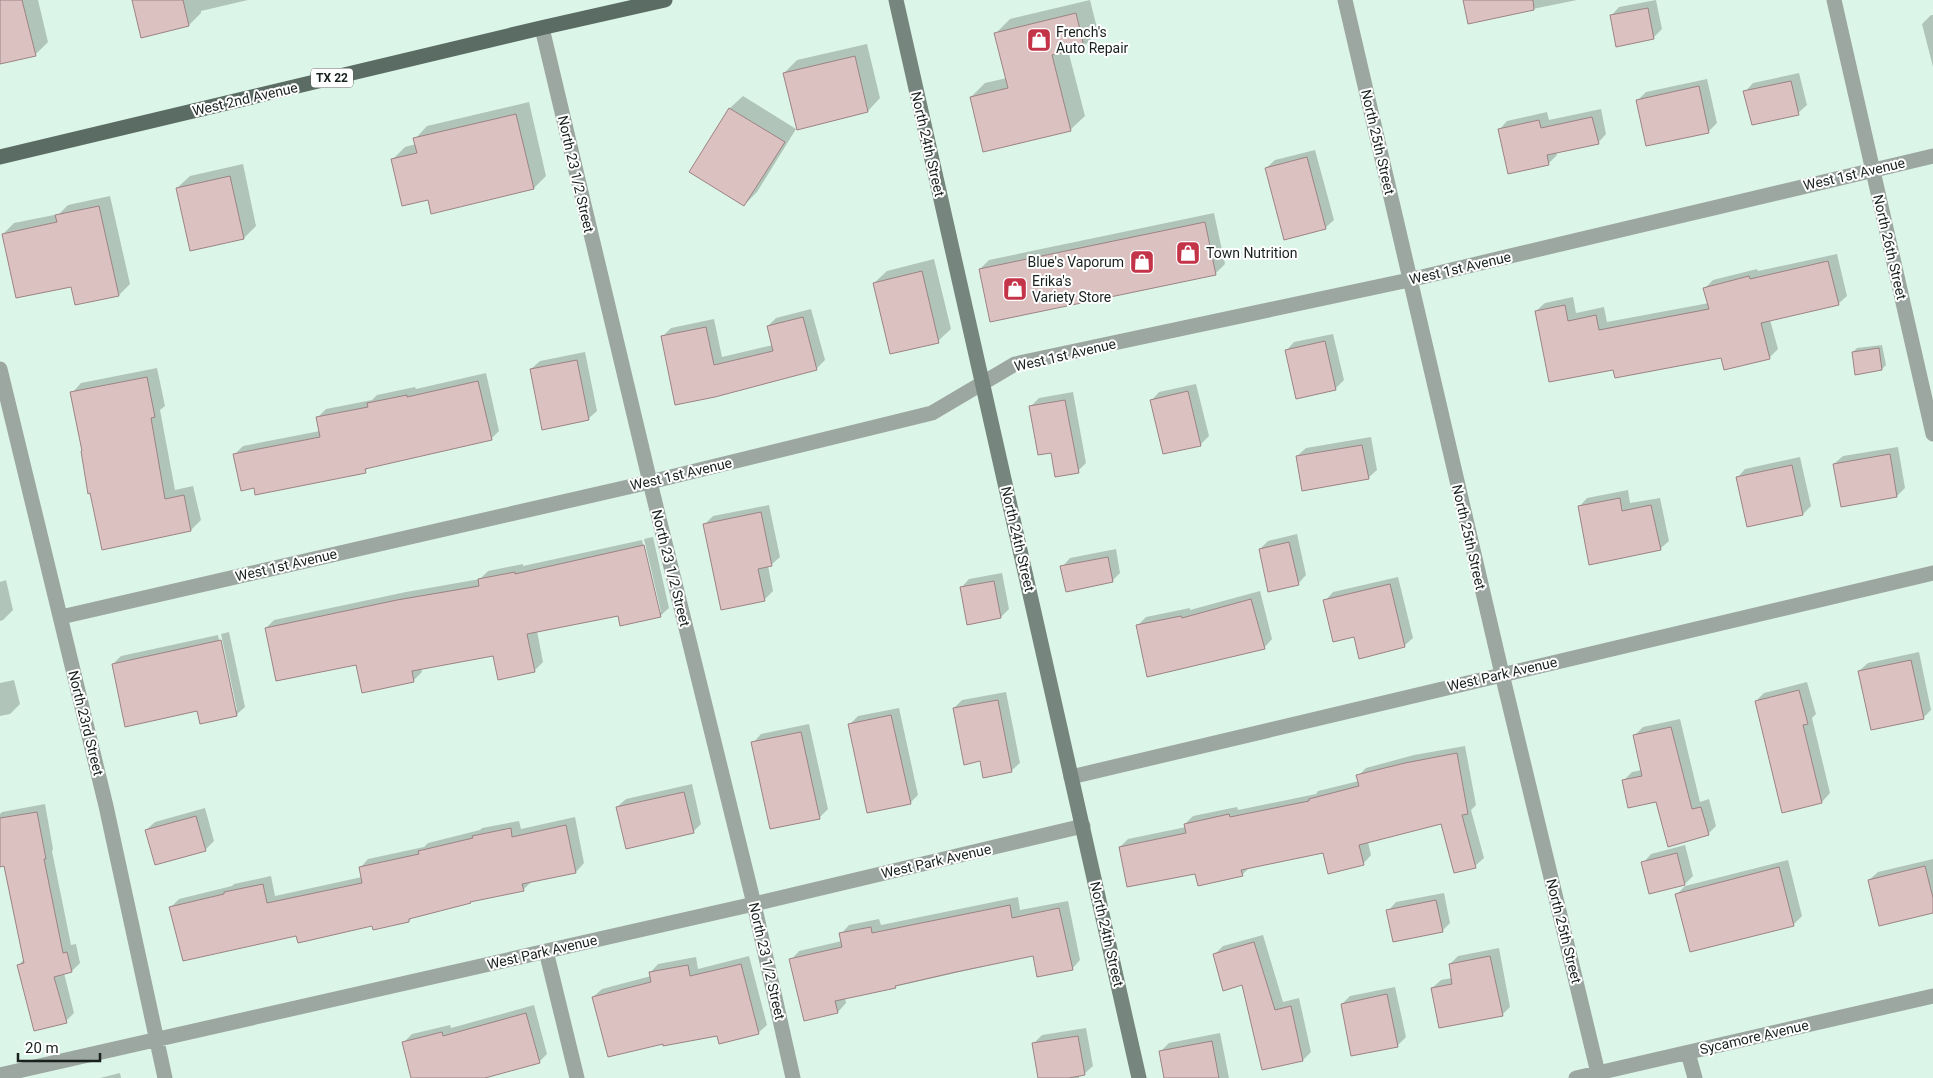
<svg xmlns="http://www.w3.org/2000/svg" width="1933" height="1078" viewBox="0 0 1933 1078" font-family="Roboto,sans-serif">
	<rect width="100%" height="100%" fill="#dcf5e9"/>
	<path fill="#0003" d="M0,0H38L48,42L35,55L0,63Z
		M133,0H248L201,11V13L189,25Z
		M1090,0L1098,32L1084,46L1068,50L1085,116L1070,130L971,97L985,83L1007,78L996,33L1010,19Z
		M1464,0H1577L1469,22Z
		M1656,0L1662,29L1653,38L1611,16L1619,7Z
		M1931,15H1933V67L1922,24Z
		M867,44L880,98L868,111L784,73L797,60Z
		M1799,73L1807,105L1798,113L1745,92L1753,83Z
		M1707,79L1717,123L1708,132L1638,100L1646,92Z
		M743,96L796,129L757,192L744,205L691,171L730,108Z
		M529,102L546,176L534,188L429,199L392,160L405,147L416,144L415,139L427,126Z
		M1601,109L1606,134L1598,143L1556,152L1557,155L1548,164L1499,130L1507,121L1547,112L1549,120Z
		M1315,150L1334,220L1325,228L1266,168L1275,160Z
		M243,164L256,226L244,238L177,188L190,176Z
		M110,196L130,284L119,295L72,286L3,234L14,223L59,214L68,205Z
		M1214,213L1225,264L1215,274L980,269L989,260Z
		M1837,254L1847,296L1838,304L1770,320L1778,349L1769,358L1722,357L1614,368L1536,311L1545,303L1573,297L1576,313L1604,307L1607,322L1709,303L1705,288L1713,280L1757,269L1758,271Z
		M934,259L951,329L938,341L874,283L887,271Z
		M811,309L825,360L816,369L715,395L663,336L671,328L714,319L722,357L773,345L768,326L776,318Z
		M1333,334L1344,380L1335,389L1286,351L1294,342Z
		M1882,345L1886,365L1882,369L1853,352L1857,348Z
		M585,352L597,411L588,419L531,369L540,361Z
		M157,368L165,406L160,410L175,490L193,486L201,520L191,530L72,393L81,383Z
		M486,373L499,431L491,439L369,467L365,471L255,487L234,455L243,446L320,431L317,418L326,409L372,400L377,395L415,387L416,389Z
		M1196,384L1209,436L1201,444L1164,453L1151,401L1159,392Z
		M1073,392L1086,463L1078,471L1052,452L1030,407L1039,398Z
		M1371,437L1377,470L1368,478L1297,456L1306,448Z
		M1898,447L1905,488L1897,496L1834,464L1843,456Z
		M1800,457L1811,506L1803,514L1737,478L1745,469Z
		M1628,490L1630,503L1660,498L1669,541L1660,549L1579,507L1587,498Z
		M769,505L780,557L771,565L768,566L773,591L764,600L705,524L713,516Z
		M1297,534L1306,575L1298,584L1260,549L1268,541Z
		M653,537L669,608L660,616L619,614L537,631L543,662L534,671L494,655L421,668L422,672L414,680L357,663L266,628L274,620L406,592L480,579L488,571L523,564V566L642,540L658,612H661L644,539Z
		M1116,549L1120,573L1112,581L1062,567L1070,558Z
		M1002,573L1009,609L1001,617L961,588L969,579Z
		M1398,577L1413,638L1404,646L1355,635L1325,601L1333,592Z
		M6,580L13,610L3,620L0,621V582Z
		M1260,591L1272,639L1264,648L1137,626L1146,617L1190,608V610Z
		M229,632L245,707L236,715L198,710L113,664L121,656L218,635L235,710H237L221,634Z
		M1919,652L1931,710L1923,718L1859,671L1868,663Z
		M14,680L20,704L10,714L0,716V683Z
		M1807,682L1816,714L1812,718L1830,793L1822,802L1756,701L1764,693Z
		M1006,692L1020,763L1011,771L981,760L954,708L962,700Z
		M899,708L918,795L910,803L849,725L858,716Z
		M1680,719L1700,802L1709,799L1716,826L1708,834L1623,781L1632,772L1642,770L1634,736L1643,727Z
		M809,724L828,809L820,817L753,743L761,734Z
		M1465,746L1476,805L1471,810L1484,858L1475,866L1442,822L1368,842L1371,855L1363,864L1324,852L1250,867L1242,875L1196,872L1120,847L1128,839L1186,827L1185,824L1193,816L1237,807L1238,810L1316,794L1318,791L1359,781L1358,776L1366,768L1414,755Z
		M692,784L701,824L693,832L617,807L626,799Z
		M45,804L53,849L52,851L71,945L76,944L80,963L72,971L64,973L74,1013L66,1021L18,966L24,959L0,849V814L2,812Z
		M205,808L214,841L205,850L146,830L155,822Z
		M575,817L584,863L576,872L532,881L523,890L472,900L413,916L409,921L297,935L170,908L179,899L232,886L234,884L271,876L275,896L362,877L360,868L368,859L424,847L428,843L480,830L482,828L519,821L521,829Z
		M1685,845L1693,876L1685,884L1643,863L1651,854Z
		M1933,859V912L1869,880L1878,872Z
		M1788,860L1802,916L1793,925L1676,895L1685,886Z
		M1444,893L1450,923L1442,931L1388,911L1396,902Z
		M1018,897L1020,910L1068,901L1080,960L1072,969L1034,955L845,998L846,1003L838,1012L791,960L799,951L842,941L841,934L849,925L879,919L881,925Z
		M1263,935L1283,1002L1299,998L1311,1052L1303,1060L1243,983L1214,955L1223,946Z
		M1499,948L1510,1007L1502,1015L1432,988L1441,980L1452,978L1450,964L1458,956Z
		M749,956L767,1025L758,1033L718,1034L593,997L602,989L651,976L650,973L658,964L696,957L698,969Z
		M1395,987L1406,1037L1397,1046L1342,1004L1350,996Z
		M534,1005L547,1054L539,1062L483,1078H412L403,1043L412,1034L450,1025L451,1028Z
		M1086,1028L1093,1066L1084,1074L1079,1075V1078H1040L1033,1044L1042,1035Z
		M1220,1033L1229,1078H1166L1161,1051L1169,1043Z
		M120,1073L121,1078H100Z"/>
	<path fill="#dcc1c1" stroke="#9c8383" d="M0,0H22L36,56L0,64Z
		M132,0H183L189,26L141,38Z
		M1463,0H1533L1534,10L1468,24Z
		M1648,8L1654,39L1616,47L1610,15Z
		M1076,13L1084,47L1052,55L1071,131L983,152L970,97L1008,88L994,33Z
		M855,56L868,112L797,130L783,73Z
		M1791,81L1799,115L1752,125L1743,91Z
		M1699,86L1709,133L1646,146L1636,100Z
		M729,108L785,142L744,206L689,172Z
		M516,114L534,189L431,214L428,200L402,206L391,159L417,153L413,138Z
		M1592,117L1599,144L1547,155L1549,165L1508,174L1498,129L1539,120L1541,128Z
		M1307,157L1326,229L1284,240L1265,168Z
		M230,176L244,239L190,251L176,188Z
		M99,206L119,296L75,305L71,287L16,298L2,234L57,222L55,215Z
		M1205,222L1216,275L990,322L979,269Z
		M1828,261L1839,305L1761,323L1770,359L1724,370L1721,358L1615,378L1613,370L1549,382L1535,311L1565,305L1568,321L1596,315L1599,330L1709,309L1703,288L1749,276L1750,279Z
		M922,271L939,343L890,354L873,283Z
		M803,317L817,370L715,397L675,405L661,336L706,327L714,365L773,351L767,326Z
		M1325,341L1336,390L1296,399L1285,350Z
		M1879,348L1882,370L1855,375L1852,352Z
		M577,360L589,420L542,430L530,369Z
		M147,377L155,417L151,418L165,499L184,495L191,531L102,550L90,493L88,494L81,451H82L70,392Z
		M478,381L492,440L365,469L366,473L255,495L254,488L241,491L233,454L320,437L316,417L368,407L367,403L407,395V397Z
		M1188,391L1201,446L1163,454L1150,400Z
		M1065,400L1079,473L1055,477L1051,453L1038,455L1029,406Z
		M1362,445L1369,479L1302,491L1296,456Z
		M1890,454L1897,497L1841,507L1833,464Z
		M1792,465L1803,515L1747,527L1736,477Z
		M1620,498L1622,511L1651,505L1661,550L1589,565L1578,506Z
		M761,512L772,566L758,569L765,601L721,610L703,524Z
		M1289,542L1299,585L1268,592L1259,549Z
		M644,545L661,617L620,626L618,616L527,634L535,672L498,680L493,656L412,671L414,682L362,693L356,665L276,681L265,628L397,600L479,586L478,579L515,572V574Z
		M1108,557L1113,582L1066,592L1060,566Z
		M994,581L1001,618L967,625L960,587Z
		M1390,584L1405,647L1359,659L1354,637L1333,642L1323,600Z
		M1251,599L1265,649L1147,677L1136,625L1181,616L1182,618Z
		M221,640L237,716L200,724L197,711L125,727L112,664Z
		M1911,660L1924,719L1871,730L1858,671Z
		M1799,690L1808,724L1803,725L1822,803L1782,813L1755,701Z
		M998,700L1012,772L983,778L980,761L964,765L953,708Z
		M891,715L911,804L867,813L848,724Z
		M1671,727L1692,809L1701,807L1709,835L1668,847L1656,802L1628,808L1622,780L1642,776L1633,735Z
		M801,732L820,819L770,829L751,742Z
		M1457,753L1468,814L1462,815L1476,868L1454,873L1441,824L1359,845L1364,865L1328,874L1323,853L1241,870L1243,876L1198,886L1195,874L1127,887L1119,847L1186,833L1184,824L1229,814L1230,817L1309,801V799L1359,786L1356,775L1405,763Z
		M684,792L694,833L626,849L616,807Z
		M37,812L46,859H44L63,953L67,952L72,972L54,977L67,1023L34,1031L17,965L24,963L4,866L0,867V818Z
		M196,816L206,851L155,865L145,830Z
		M566,825L576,873L522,884L524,891L470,902L471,903L409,919V922L373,930L372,926L298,943L296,936L183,961L169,907L224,894V892L263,884L267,903L362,883L359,867L419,854L418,851L473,838L472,836L511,828L512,837Z
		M1677,853L1685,885L1649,894L1641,862Z
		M1925,866L1933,898V913L1879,926L1868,880Z
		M1779,867L1794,926L1690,952L1675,894Z
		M1436,900L1443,932L1393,942L1386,910Z
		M1010,905L1012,918L1059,908L1073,970L1037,977L1033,956L956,972L895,986L896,988L835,1001L838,1013L804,1021L789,959L842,947L839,933L871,927L872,933Z
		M1254,942L1275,1010L1291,1006L1303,1061L1262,1070L1242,985L1223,991L1213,954Z
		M1490,956L1503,1016L1439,1028L1431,988L1452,984L1449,964Z
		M741,964L759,1034L719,1044L717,1036L663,1046V1044L608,1057L592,997L651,982L649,972L688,965L690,976Z
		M1387,994L1398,1047L1351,1056L1341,1004Z
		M526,1013L540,1063L485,1078H411L402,1042L442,1032L443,1036Z
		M1078,1036L1085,1075L1069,1078H1038L1032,1043Z
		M1212,1041L1219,1078H1164L1159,1051Z"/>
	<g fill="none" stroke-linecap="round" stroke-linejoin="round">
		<path stroke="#9da7a2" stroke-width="15" d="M1345,0L1502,674L1598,1073
			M1834,0L1933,434
			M542,28L650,482L754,904L793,1078
			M0,369L106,806L165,1078
			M61,617L650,482L932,413L1015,364L1409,280L1933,156
			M1071,777L1933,573
			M546,951L577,1078
			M1688,1053L1695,1078
			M0,1075L754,904L1083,826
			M1576,1078L1933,996"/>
		<path stroke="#76857d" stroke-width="15" d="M896,0L1139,1078"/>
		<path stroke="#5a6c64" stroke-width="15" d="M0,157L545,27L665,0"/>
	</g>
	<defs>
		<symbol id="shop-square" viewBox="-11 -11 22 22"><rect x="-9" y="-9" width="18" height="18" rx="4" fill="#c43448" stroke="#fff"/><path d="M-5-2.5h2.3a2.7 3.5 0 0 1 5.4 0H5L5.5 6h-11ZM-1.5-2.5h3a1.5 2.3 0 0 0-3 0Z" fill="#fff"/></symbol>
	</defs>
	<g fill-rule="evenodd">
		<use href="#shop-square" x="1025" y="26" width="28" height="28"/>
		<use href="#shop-square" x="1174" y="239" width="28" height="28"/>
		<use href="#shop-square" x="1128" y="248" width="28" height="28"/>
		<use href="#shop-square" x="1001" y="275" width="28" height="28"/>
	</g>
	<g text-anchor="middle" stroke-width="4" stroke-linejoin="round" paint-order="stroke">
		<rect fill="#fff" stroke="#5d6461" stroke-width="1" x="311" y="68.5" width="42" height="19" rx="4"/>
		<g font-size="12" font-weight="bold" fill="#18211d">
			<text x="332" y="82">TX 22</text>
		</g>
		<g font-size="14" fill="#18211d" stroke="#fff" text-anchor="start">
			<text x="1056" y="37">French's<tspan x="1056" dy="16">Auto Repair</tspan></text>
			<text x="1206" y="258">Town Nutrition</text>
			<text x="1124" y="267" text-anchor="end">Blue's Vaporum</text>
			<text x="1032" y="286">Erika's<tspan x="1032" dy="16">Variety Store</tspan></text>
		</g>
		<g font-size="14" fill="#18211d" stroke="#fff">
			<text transform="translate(245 99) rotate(-13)" y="5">West 2nd Avenue</text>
			<text transform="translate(1378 142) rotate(77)" y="5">North 25th Street</text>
			<text transform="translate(928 144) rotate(77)" y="5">North 24th Street</text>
			<text transform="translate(576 174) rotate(77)" y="5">North 23 1/2 Street</text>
			<text transform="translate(1854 174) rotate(-13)" y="5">West 1st Avenue</text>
			<text transform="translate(1890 247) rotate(77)" y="5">North 26th Street</text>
			<text transform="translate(1460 268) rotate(-13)" y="5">West 1st Avenue</text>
			<text transform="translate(1065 355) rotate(-13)" y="5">West 1st Avenue</text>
			<text transform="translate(681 474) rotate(-13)" y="5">West 1st Avenue</text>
			<text transform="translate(1469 537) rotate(77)" y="5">North 25th Street</text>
			<text transform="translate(1018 539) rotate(77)" y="5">North 24th Street</text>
			<text transform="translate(286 565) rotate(-13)" y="5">West 1st Avenue</text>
			<text transform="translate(671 568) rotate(76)" y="5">North 23 1/2 Street</text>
			<text transform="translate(1502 674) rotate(-13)" y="5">West Park Avenue</text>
			<text transform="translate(86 723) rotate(76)" y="5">North 23rd Street</text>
			<text transform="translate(936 861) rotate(-13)" y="5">West Park Avenue</text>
			<text transform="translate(1564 931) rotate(76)" y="5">North 25th Street</text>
			<text transform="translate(1107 934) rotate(77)" y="5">North 24th Street</text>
			<text transform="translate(542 952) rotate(-13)" y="5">West Park Avenue</text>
			<text transform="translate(767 961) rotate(77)" y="5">North 23 1/2 Street</text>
			<text transform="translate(1754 1037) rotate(-13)" y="5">Sycamore Avenue</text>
		</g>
	</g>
	<path d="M18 1053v8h82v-8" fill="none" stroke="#18211d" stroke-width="2.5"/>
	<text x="25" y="1053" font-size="15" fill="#18211d" stroke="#ffffff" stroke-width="4" paint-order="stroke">20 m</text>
</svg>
